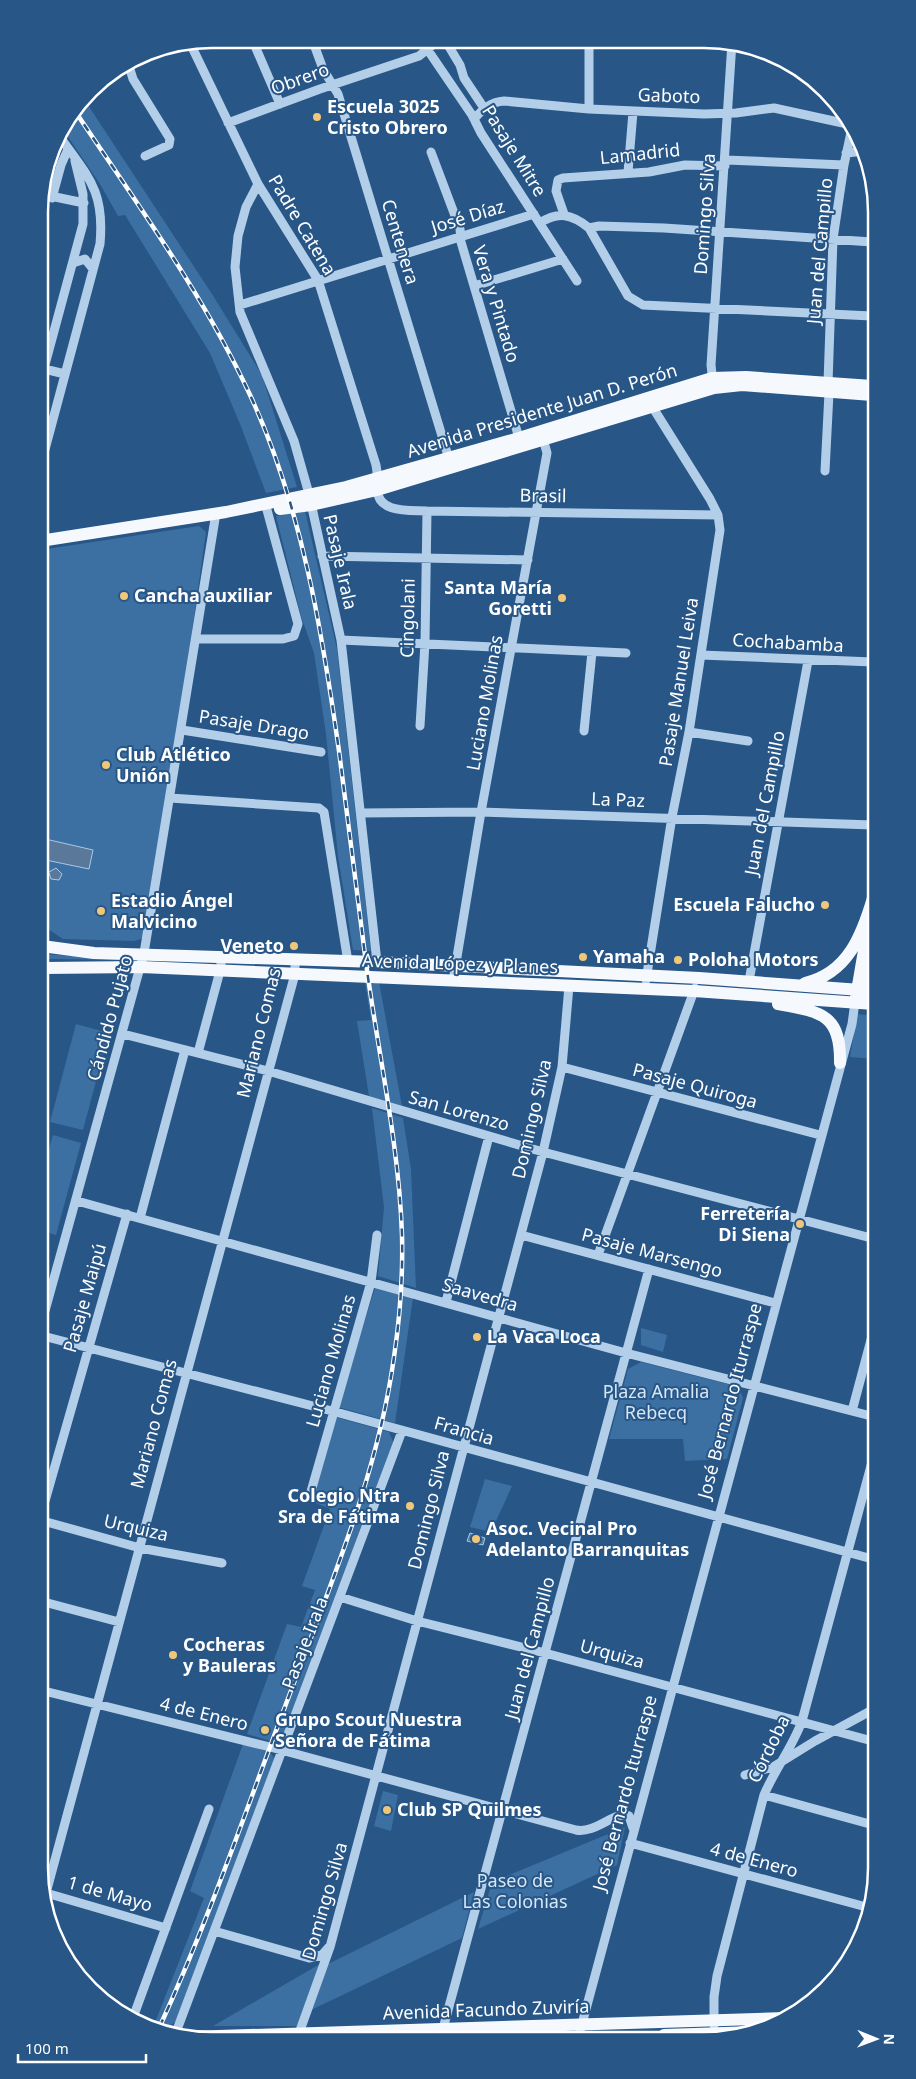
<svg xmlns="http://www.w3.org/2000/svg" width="916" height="2079" viewBox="0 0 916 2079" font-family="'Noto Sans',sans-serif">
	<rect width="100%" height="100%" fill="#275687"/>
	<path fill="#3c70a3" d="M84,99L212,294L262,375L297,487L266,493L240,424L210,353L125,215L118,216L100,184L62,128Z
		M55,142L59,148L49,187L43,185Z
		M305,511L337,649L371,951L353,950L338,856L326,734L314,653L301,616L276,516Z
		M199,526L206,532L183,696L145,931L141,939L134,941L63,939L42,925L40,550Z
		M42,954L137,960L44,959Z
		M365,982H379L402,1106L369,1096L357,1021L371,1020Z
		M857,1014L874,1016V1059L850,1057Z
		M76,1024L109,1033L83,1130L50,1122Z
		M372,1108L403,1118L411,1169L416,1288L378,1276L384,1207Z
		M53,1135L81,1143L56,1235L43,1231L42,1206L46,1192L42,1191V1174Z
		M375,1288L413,1298L395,1423L338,1407Z
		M641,1328L667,1335L663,1352L641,1345Z
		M641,1362L739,1387L743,1398L727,1459L685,1461L683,1439H609L628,1369Z
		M335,1417L389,1432L393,1442L280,1744L247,1734L287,1624L301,1627L315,1590L302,1586L330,1509L313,1502Z
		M485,1479L512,1486L491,1532L470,1527Z
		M243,1744L270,1752L274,1758L273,1762L176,2021C170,2027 162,2029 154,2025L204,1898L190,1891Z
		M383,1791L398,1795L391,1831L374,1826Z
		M625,1827L617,1865L478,1929L492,1882Z
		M474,1892L462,1938L309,2011L326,1965Z
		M320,1964L297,2026H213Z"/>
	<path fill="#59789a" stroke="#a7c9e9" d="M41,838L93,850L89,869L41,859Z
		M56,868L62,874L59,880L51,879L49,873L47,878L41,877V869L49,872Z
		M470,1533L485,1538L483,1545L467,1541Z"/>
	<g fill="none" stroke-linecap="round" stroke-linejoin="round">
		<path stroke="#b3cee8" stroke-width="9" d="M252,39L280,104
			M312,39L323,69L338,94L449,459
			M421,40L472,115L481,133L577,281
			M445,40L460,65L464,78L484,108
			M190,43L258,184L318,280L376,465C378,474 377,480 377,489C378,514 410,510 427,511L718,515
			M132,61L157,50
			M128,63L133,79L170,139L169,145L145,156
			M589,109V41
			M474,119C483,109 490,102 504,101L589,109L704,114L736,113L774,108L852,125
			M228,123L320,89L419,56L439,40
			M431,152L460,229L461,242L519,438
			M846,153L865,151
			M726,160L844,165
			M628,172L633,112
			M258,184L246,207L238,236L235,267L240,312L294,441L309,494L341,640L377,962
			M41,194L84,203
			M52,198L61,165L68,149
			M564,214L556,191L558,180L563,178L649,172L685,165L725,166
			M540,223C558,211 572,214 589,228L628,296L643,305L872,316
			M589,228L599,226L664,228L872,242
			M73,263L85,259L93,269
			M474,286L563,259
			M240,305L534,214
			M40,368L65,374
			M40,383L83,224V194L75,161
			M713,383L711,365L732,42
			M828,383L833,239L844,165L853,123
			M40,468L100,244C105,189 87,176 58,134
			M825,471L829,393
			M322,556L528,560
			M196,639H283L294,636L298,624L267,510
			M341,640L626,653
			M701,655L873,662
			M420,726L425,643L427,511
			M182,730L321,752
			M584,731L592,652
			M689,732L748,741
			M170,798L319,808L324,812L348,962
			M361,813L481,812L873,825
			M646,980L672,817L689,732L720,530L718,515L710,499L650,403
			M453,981L481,812L547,453L542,435
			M749,981L808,661
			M123,1034L268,1071L543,1152L875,1239
			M198,1053L220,971L222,956
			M562,1067L820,1135
			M77,1201L626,1353L875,1417
			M140,1218L185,1050
			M521,1235L775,1303
			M598,1255L695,988
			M446,1302L489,1136
			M43,1318L144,953L216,513
			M43,1336L332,1411L876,1560
			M852,1411L875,1325
			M310,1495L371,1282L377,1235
			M43,1508L127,1214
			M43,1521L140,1548L222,1563
			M340,1597L417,1621L545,1653L876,1742
			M44,1602L119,1622
			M44,1691L270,1747L576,1830C596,1834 615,1810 629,1816L633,1828
			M745,1775L773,1767L815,1741L876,1708
			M764,1795L877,1826
			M630,1843L870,1908
			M166,1928L46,1893L295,974V959
			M214,1931L309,1958L322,1955L329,1947
			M134,2015L209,1809
			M714,2025V1997L717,1976L764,1795C775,1769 792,1748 802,1721L875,1451
			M175,2035L402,1431
			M579,2035L852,1024L855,1002
			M298,2036L330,1947L543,1152L562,1067L569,986
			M441,2036L649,1269"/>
		<path stroke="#f5f9fe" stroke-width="12" d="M280,509L311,505L377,490L714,388L742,385L872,395
			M40,541L226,512L346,487L519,438L712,378L746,377L872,386
			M42,946L94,953L377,962L699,978L874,991
			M42,968L141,967L694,991L874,1004
			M805,983C848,973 862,935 873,898
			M856,997L867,933
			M867,998L874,956
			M778,1004C821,1012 841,1014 840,1063
			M45,1893V1898
			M664,2035L754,2032
			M188,2037L785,2018"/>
		<defs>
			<path id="rail" d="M75,111C137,204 204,295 251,397C302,508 322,631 339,751C348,821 357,892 366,963C378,1053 399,1144 402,1235C403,1275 400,1317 394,1357C378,1474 330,1585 289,1696C247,1807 209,1920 159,2028"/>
		</defs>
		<use href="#rail" stroke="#fff" stroke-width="4.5"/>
		<use href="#rail" stroke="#275687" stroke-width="2.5" stroke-dasharray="8" stroke-linecap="butt"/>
	</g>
	<g fill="#f0c779" stroke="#275687" stroke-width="2">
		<circle cx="317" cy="117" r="5"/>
		<circle cx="124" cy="596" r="5"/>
		<circle cx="562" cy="598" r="5"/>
		<circle cx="106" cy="765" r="5"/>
		<circle cx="825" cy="905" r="5"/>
		<circle cx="101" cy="911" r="5"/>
		<circle cx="294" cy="946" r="5"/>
		<circle cx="583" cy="957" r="5"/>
		<circle cx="678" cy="960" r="5"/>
		<circle cx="800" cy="1224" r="5"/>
		<circle cx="477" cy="1337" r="5"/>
		<circle cx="410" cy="1506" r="5"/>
		<circle cx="476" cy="1539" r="5"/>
		<circle cx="173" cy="1655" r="5"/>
		<circle cx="265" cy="1730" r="5"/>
		<circle cx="387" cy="1810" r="5"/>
	</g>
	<g text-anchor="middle" stroke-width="4" stroke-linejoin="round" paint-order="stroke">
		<g font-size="18" fill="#fff" stroke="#275687">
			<text transform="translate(300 79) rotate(-20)" y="6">Obrero</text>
			<text transform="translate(669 96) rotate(2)" y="6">Gaboto</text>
			<text transform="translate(514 151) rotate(58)" y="6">Pasaje Mitre</text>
			<text transform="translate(640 154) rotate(-6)" y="6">Lamadrid</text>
			<text transform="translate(705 214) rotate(-86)" y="6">Domingo Silva</text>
			<text transform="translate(468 217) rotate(-17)" y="6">José Díaz</text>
			<text transform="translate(302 225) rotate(59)" y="6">Padre Catena</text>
			<text transform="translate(400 242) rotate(73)" y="6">Centenera</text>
			<text transform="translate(820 251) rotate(-85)" y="6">Juan del Campillo</text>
			<text transform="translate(496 304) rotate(73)" y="6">Vera y Pintado</text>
			<text transform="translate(542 411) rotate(-17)" y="6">Avenida Presidente Juan D. Perón</text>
			<text transform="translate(543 496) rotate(1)" y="6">Brasil</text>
			<text transform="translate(340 562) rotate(77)" y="6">Pasaje Irala</text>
			<text transform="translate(408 618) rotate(-89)" y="6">Cingolani</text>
			<text transform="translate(788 643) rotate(3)" y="6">Cochabamba</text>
			<text transform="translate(679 682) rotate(-81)" y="6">Pasaje Manuel Leiva</text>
			<text transform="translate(485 703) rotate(-80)" y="6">Luciano Molinas</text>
			<text transform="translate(254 725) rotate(9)" y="6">Pasaje Drago</text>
			<text transform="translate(618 800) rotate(2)" y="6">La Paz</text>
			<text transform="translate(765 803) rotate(-79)" y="6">Juan del Campillo</text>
			<text transform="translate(460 964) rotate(2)" y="6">Avenida López y Planes</text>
			<text transform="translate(110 1018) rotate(-75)" y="6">Cándido Pujato</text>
			<text transform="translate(259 1033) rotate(-76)" y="6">Mariano Comas</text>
			<text transform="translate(695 1086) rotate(15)" y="6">Pasaje Quiroga</text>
			<text transform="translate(459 1111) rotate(16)" y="6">San Lorenzo</text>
			<text transform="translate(532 1119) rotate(-77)" y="6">Domingo Silva</text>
			<text transform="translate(652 1253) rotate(15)" y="6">Pasaje Marsengo</text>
			<text transform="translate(480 1295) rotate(16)" y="6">Saavedra</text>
			<text transform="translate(85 1298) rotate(-74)" y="6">Pasaje Maipú</text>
			<text transform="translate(331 1361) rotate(-74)" y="6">Luciano Molinas</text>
			<text transform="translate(730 1401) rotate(-75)" y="6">José Bernardo Iturraspe</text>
			<text transform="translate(154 1424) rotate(-75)" y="6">Mariano Comas</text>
			<text transform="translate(464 1431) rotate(16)" y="6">Francia</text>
			<text transform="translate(429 1510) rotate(-76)" y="6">Domingo Silva</text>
			<text transform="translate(136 1528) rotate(13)" y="6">Urquiza</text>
			<text transform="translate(305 1643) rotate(-69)" y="6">Pasaje Irala</text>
			<text transform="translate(530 1648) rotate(-75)" y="6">Juan del Campillo</text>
			<text transform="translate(612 1654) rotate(15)" y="6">Urquiza</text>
			<text transform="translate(204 1714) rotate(14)" y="6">4 de Enero</text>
			<text transform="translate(769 1749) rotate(-64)" y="6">Córdoba</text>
			<text transform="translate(625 1793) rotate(-75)" y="6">José Bernardo Iturraspe</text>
			<text transform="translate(754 1860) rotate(15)" y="6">4 de Enero</text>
			<text transform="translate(110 1894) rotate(16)" y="6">1 de Mayo</text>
			<text transform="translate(325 1901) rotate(-74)" y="6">Domingo Silva</text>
			<text transform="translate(486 2010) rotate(-2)" y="6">Avenida Facundo Zuviría</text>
		</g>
		<g font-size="18" font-weight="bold" fill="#fff" stroke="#275687" text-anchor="start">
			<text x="327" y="113">Escuela 3025<tspan x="327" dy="21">Cristo Obrero</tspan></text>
			<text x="552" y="594" text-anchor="end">Santa María<tspan x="552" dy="21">Goretti</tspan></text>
			<text x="134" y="602">Cancha auxiliar</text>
			<text x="116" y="761">Club Atlético<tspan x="116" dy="21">Unión</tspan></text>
			<text x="111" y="907">Estadio Ángel<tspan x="111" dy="21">Malvicino</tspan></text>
			<text x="815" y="911" text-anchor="end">Escuela Falucho</text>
			<text x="284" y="952" text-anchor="end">Veneto</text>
			<text x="593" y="963">Yamaha</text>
			<text x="688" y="966">Poloha Motors</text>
			<text x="790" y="1220" text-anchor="end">Ferretería<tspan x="790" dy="21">Di Siena</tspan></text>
			<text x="487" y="1343">La Vaca Loca</text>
			<text x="400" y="1502" text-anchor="end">Colegio Ntra<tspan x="400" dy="21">Sra de Fátima</tspan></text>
			<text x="486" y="1535">Asoc. Vecinal Pro<tspan x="486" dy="21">Adelanto Barranquitas</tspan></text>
			<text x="183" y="1651">Cocheras<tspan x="183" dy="21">y Bauleras</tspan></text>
			<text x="275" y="1726">Grupo Scout Nuestra<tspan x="275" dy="21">Señora de Fátima</tspan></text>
			<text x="397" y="1816">Club SP Quilmes</text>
		</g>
		<g font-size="18" fill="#d6e7f6" stroke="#275687">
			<text x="656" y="1398">Plaza Amalia<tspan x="656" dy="21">Rebecq</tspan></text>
			<text x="515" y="1887">Paseo de<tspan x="515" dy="21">Las Colonias</tspan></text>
		</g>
	</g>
	<path d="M0 0H916V2079H0ZM212 48H704A164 164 0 0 1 868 212V1868A164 164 0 0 1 704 2032H212A164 164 0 0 1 48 1868V212A164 164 0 0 1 212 48Z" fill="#275687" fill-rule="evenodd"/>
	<path fill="none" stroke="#fff" stroke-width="2.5" d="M212 48H704A164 164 0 0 1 868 212V1868A164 164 0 0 1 704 2032H212A164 164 0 0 1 48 1868V212A164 164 0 0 1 212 48Z"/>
	<g transform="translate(876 2039) rotate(91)" stroke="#275687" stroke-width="4" paint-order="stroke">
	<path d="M0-4L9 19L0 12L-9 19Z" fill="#ffffff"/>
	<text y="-8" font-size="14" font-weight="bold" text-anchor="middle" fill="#ffffff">N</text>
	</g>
	<path d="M18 2054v8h128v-8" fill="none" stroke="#ffffff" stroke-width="2.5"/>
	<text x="25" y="2054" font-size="15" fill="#ffffff" stroke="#275687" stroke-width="4" paint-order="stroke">100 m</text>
</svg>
